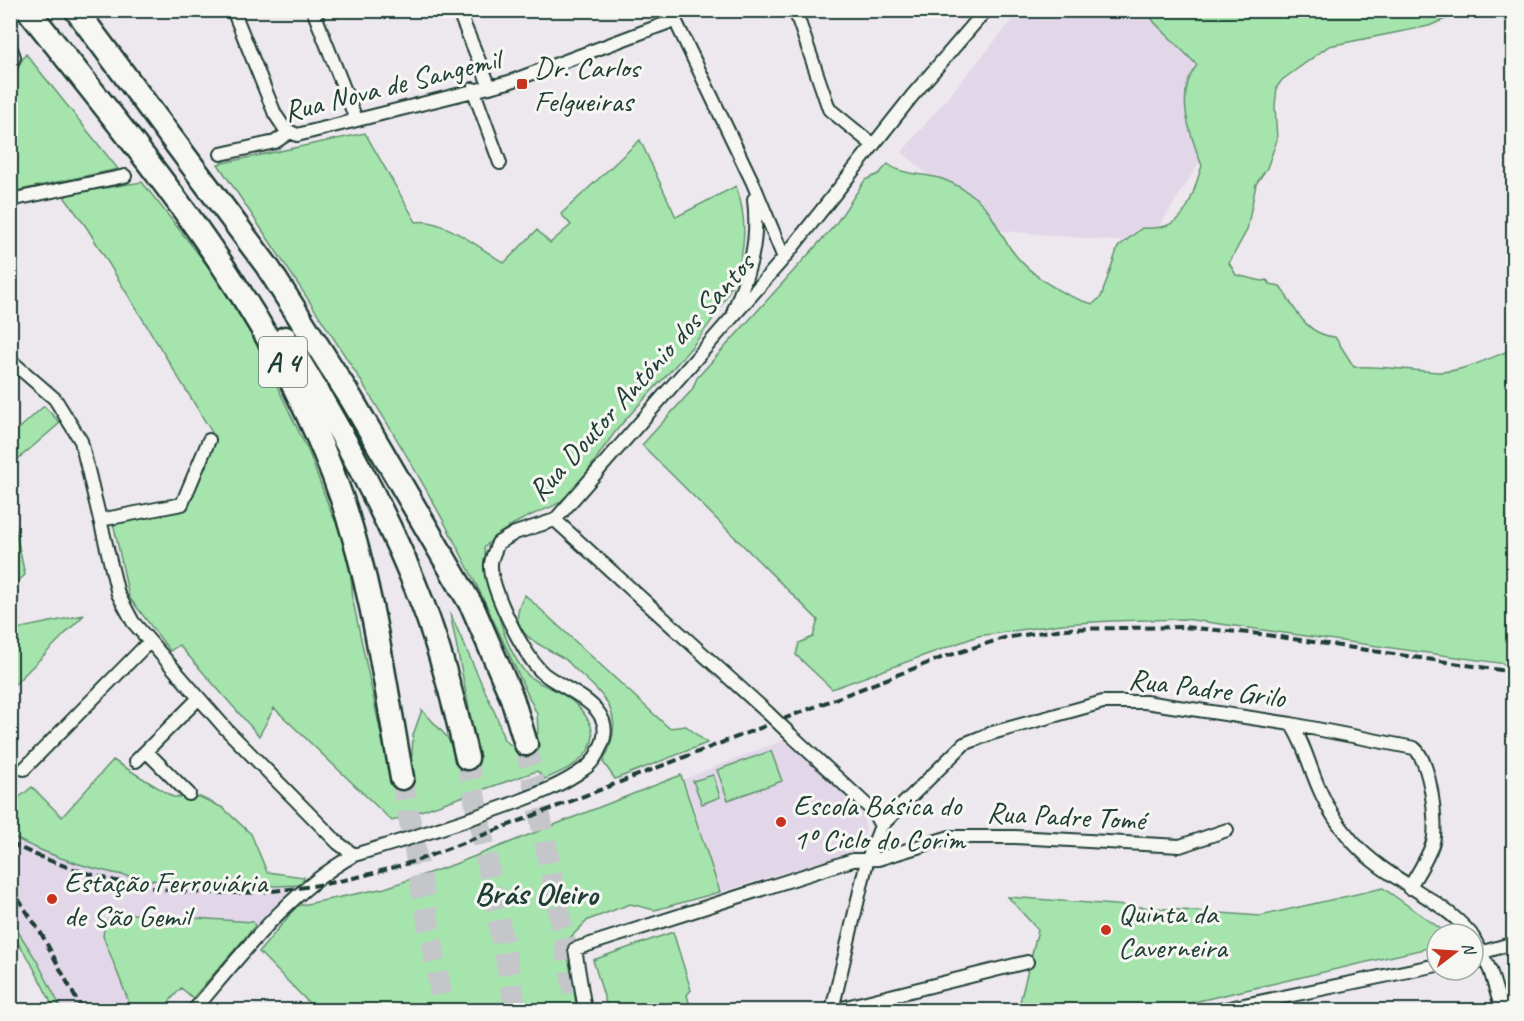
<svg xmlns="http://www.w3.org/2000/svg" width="1524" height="1021" viewBox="0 0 1524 1021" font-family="Caveat,sans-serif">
	<rect width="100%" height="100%" fill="#ede8ee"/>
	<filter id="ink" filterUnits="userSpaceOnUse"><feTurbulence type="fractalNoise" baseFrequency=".0167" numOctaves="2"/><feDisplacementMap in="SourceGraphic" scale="12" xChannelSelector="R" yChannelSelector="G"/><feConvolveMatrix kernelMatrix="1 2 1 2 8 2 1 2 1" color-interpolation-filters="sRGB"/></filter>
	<g filter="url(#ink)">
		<path fill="#e2d7e9" d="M1020,11H1261L1277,40L1148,244L991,230L902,152Z
			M784,740L862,808L866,829L861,844L853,852L720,892L684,779Z
			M10,836L31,847L80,865L128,876L234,888L301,885L255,926L253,922L119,913L103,936L132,1010H62L37,961L11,919Z"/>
		<path fill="#a5e5ad" stroke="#629170" stroke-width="1.5" d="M1148,11H1513V23L1485,12L1450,17L1429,26L1329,46L1282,80L1277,87L1275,106L1277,140L1267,168L1256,184L1247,230L1229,263L1236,275L1262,281L1267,280L1270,284L1280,286C1295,308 1305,335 1335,337L1354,367C1383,365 1409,371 1438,372C1463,372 1490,358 1513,349V665L1185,619L1110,621L1062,624L978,636L832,689L796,655L799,643L813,637L818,620L642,445L692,390L697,378L835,225L865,180L879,174L888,164C903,176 927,173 945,180C955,184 968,192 977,199C992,211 999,232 1010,248C1029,275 1062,296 1093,304L1101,297L1118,247L1142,228C1188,231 1189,202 1202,166C1190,134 1174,94 1197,65L1154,22Z
			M26,54L118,169L11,192C10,152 1,86 26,54Z
			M365,133L416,222C442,217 481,249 504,263L537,230L550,243L571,225L561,214L640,140L676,217L736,186C772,287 678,358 620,426C599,451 586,480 561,501C554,507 544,510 536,513C516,522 499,531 484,548C493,589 498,637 524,671C534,683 546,685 559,692C576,701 601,726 590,747C582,764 561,772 545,779L537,771L392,821L274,708L259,736L179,645L170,651L129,597L113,522L185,509L216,439L87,228L65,198L67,194L142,182L211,270L257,344L309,453L331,512L340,531L350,565L353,601L390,777L399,785L411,775L413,735L422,710L447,737L459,761L474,759L478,753L450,613L498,720L504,740L519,751L529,750L538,732L537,714C513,665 492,614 467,566C396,425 305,295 218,164Z
			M44,406L60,423L11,465V436Z
			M13,519L25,575L17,582L18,601L11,603L10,520Z
			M525,595L669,728L686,726L707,743L615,779L603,762C626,718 610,700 577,671C572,667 569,661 563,658C538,643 502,632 525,595Z
			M84,615L11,688V630Z
			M771,751L782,781L728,800L717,770Z
			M113,760L173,797H200L223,808L251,834L267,872L304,877L301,885C202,890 99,883 11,836V804L32,787L62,817Z
			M681,775L720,892L655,910L630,904L588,920L569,939L567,948L577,1010H316L259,952L297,906L385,888L455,864Z
			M713,775L720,797L702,804L693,781Z
			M1383,888L1448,934H1437V946L1159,1010H1018L1038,930L1008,897L1260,916Z
			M119,913L253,922L255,926L193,998L181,988L162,1010H132L103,936L105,922Z
			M10,919L37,961L62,1010H55L30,961L11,933Z
			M673,932L691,990L687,995L690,1006L686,1007L687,1010H608L593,960Z"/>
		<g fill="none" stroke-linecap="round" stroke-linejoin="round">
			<path stroke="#c4c6c9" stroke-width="22" stroke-dasharray="22 11" stroke-linecap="butt" d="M526,744L578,1010
				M467,758L516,1010
				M402,778L444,1010"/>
			<defs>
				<path id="street" d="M233,10L275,114L285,129L297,135L509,82L675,20
					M313,10L356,119
					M458,10L490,87
					M674,10L675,20L753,183L784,258
					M795,10L829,109L873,145
					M10,46L14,57L10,67
					M473,89L500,163
					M221,154L275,142L290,132
					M10,200L125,176
					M734,310C750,269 759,243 754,199
					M10,360L55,399L81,441L118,594L133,622L226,729L338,843L354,855
					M100,520L182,504L209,440
					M555,520L768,713
					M1291,724C1306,746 1310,771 1322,795C1329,811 1341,828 1352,841C1386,880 1438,895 1471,934
					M791,735L873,811L881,826L867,861L832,1010
					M146,751L189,794
					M136,761L199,698
					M24,769L149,642
					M881,826L964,744L992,733L1103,702H1145L1291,724L1414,748C1430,760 1438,823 1433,842C1428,858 1418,873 1409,888
					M1473,937L1490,970L1502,1010
					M1473,955L1514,943
					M194,1010C242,954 288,892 354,855C405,840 456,824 506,806C533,796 561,786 584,769C592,764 597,755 600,748C621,707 567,692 544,674C526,660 489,587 491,564C491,558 496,549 498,543L515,533L555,520L784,258L912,96L986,10
					M585,1010L575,949L853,860L878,859L950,837H1015L1180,846L1227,830
					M834,1010L1027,962
					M1220,1010L1437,965"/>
				<path id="highway" d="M28,10C149,163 278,312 342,499C373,589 385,684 402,778
					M76,10L267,266L352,400L473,608L512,698L526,744
					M285,338C337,423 387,512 423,605C442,654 455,706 467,758"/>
			</defs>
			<use href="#street" stroke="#1f3d34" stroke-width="16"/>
			<use href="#highway" stroke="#1f3d34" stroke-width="27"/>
			<use href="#street" stroke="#f6f6f2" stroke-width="12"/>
			<use href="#highway" stroke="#f6f6f2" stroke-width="22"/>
			<path stroke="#1f3d34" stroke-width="4" stroke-dasharray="9 4.5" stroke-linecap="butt" d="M10,843C144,909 282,905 421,859L941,658L1004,638L1063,629L1184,627L1260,634L1514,672
				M10,887L41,933L82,1010"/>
			<defs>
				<path id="street-bridge" d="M768,713L791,735"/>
			</defs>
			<use href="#street-bridge" stroke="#1f3d34" stroke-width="16" stroke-linecap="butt"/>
			<use href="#street-bridge" stroke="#f6f6f2" stroke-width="12"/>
		</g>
	</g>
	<g fill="#c8321e" stroke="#f6f6f2" stroke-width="2">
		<rect x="516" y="78" width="12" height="12" rx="3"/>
		<circle cx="781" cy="822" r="6"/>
		<circle cx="52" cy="899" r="6"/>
		<circle cx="1106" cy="930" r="6"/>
	</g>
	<g text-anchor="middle" stroke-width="6" stroke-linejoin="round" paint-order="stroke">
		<rect fill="#f6f6f2" stroke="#60746d" stroke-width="1.5" x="259" y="337" width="48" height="50" rx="4.5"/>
		<g font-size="28" font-weight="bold" fill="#1f3d34">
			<text x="283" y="372">A 4</text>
		</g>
		<g font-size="30" fill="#1f3d34" stroke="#f6f6f2" text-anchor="start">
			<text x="534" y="77">Dr. Carlos<tspan x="534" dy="34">Felgueiras</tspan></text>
			<text x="793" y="815">Escola Básica do<tspan x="793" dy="34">1º Ciclo do Corim</tspan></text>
			<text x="64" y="892">Estação Ferroviária<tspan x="64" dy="34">de São Gemil</tspan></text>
			<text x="1118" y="923">Quinta da<tspan x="1118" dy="34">Caverneira</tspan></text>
		</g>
		<g font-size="30" fill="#1f3d34" stroke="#f6f6f2">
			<text transform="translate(392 85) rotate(-14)" y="10">Rua Nova de Sangemil</text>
			<text transform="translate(641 377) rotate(-48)" y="10">Rua Doutor António dos Santos</text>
			<text transform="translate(1207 688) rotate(7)" y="10">Rua Padre Grilo</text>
			<text transform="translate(1066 816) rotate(3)" y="10">Rua Padre Tomé</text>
		</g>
		<g font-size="32" font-weight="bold" fill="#1f3d34" stroke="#f6f6f2">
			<text x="536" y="904">Brás Oleiro</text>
		</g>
	</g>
	<rect width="1524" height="1021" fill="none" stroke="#f6f6f2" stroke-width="36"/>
	<rect x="18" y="18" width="1488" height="985" fill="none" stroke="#1f3d34" stroke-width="2" filter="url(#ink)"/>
	<g transform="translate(1455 952) rotate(73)"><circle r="28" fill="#f6f6f2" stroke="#a0aca6" stroke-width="1.5"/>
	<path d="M0-4.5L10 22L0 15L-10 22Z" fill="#c8321e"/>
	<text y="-9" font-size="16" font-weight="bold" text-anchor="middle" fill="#1f3d34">N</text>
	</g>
</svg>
